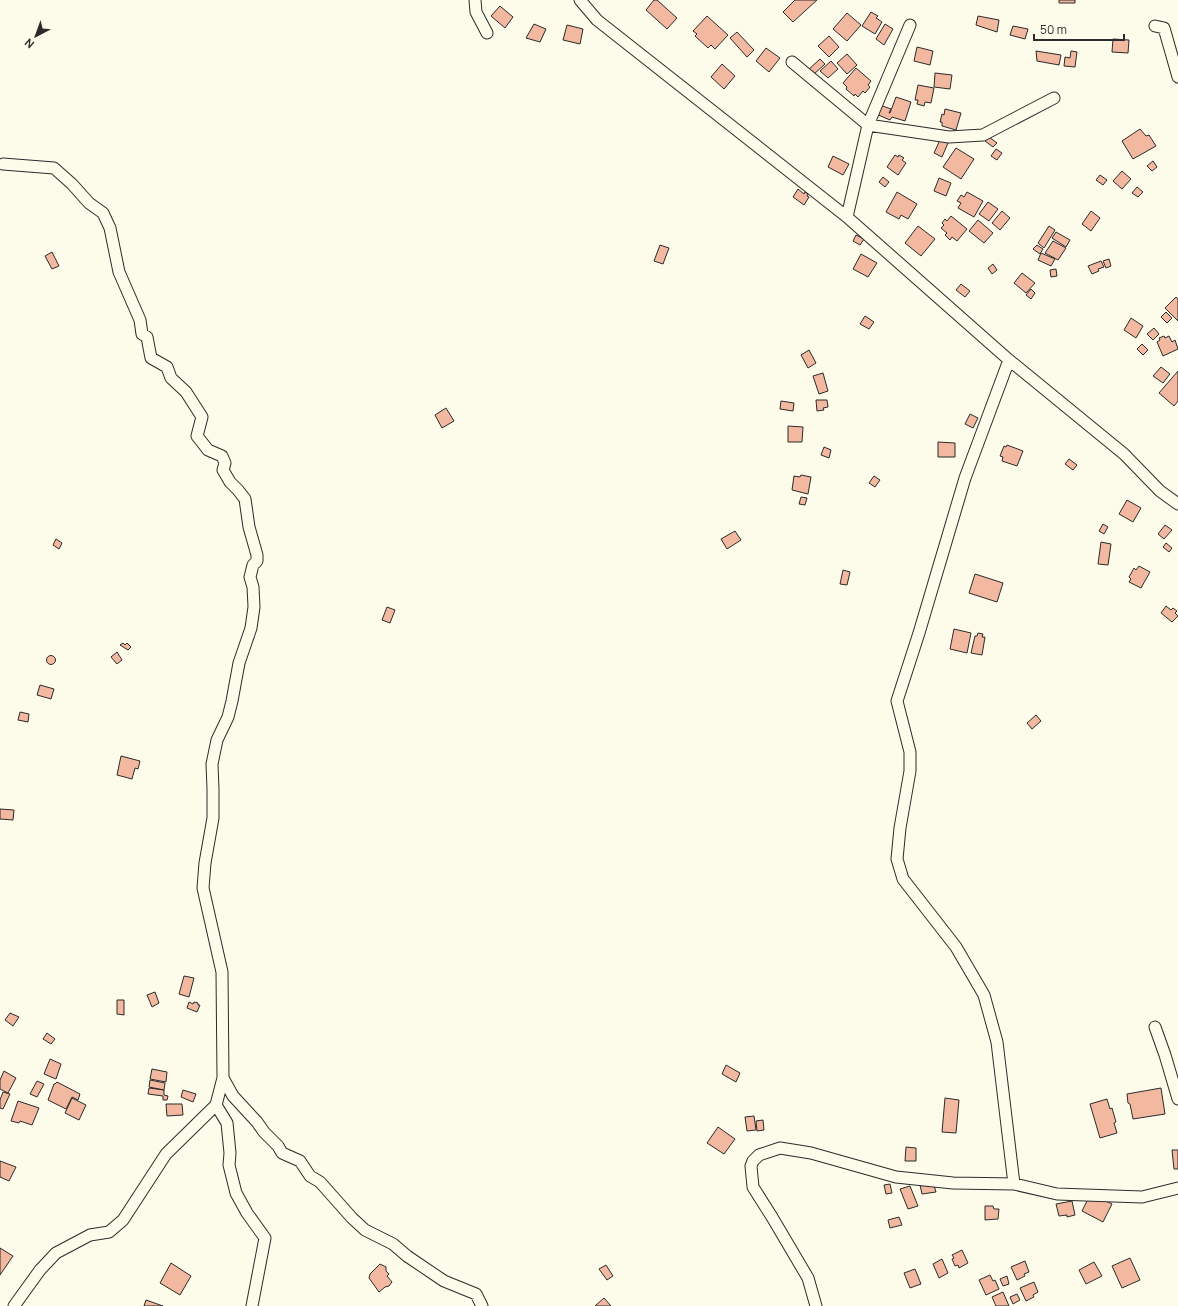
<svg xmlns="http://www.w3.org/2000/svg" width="1178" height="1306" viewBox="0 0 1178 1306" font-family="Manrope,sans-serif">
	<rect width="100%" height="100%" fill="#fdfbea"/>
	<path fill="#f2b8a0" stroke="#2b2b2b" d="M654,0H657L677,18L667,29L646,10Z
		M795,0H817L793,22L783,12Z
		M1059,0H1075V3H1059Z
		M500,6L513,17L505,28L491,16Z
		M871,12L878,16L876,18L882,22L875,34L862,26Z
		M847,13L861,25L847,41L833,29Z
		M707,16L728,35L715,49L711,45L708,48L695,36L697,34L693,31Z
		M978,16L999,20L997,32L976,25Z
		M534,24L546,29L540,42L526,38Z
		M885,24L893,29L884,45L876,39Z
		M567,25L583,29L580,44L563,40Z
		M1013,26L1028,29L1025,39L1010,35Z
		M737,32L754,50L747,57L730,38Z
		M829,36L839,47L829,57L818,46Z
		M1113,39L1129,40L1128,53L1112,52Z
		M917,47L933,51L930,65L914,61Z
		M766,48L780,58L769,72L756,61Z
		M1036,51L1061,55L1059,65L1037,61Z
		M1071,51L1077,52L1075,67L1064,66L1065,57L1070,58Z
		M847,54L857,65L847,74L837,63Z
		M820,59L825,64L813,75L808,70Z
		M831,61L838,69L828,78L820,71Z
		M722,64L735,76L724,89L711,77Z
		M856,68L871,81L868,85L870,87L865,93L863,91L858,97L855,94L854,96L846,89L847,87L843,83Z
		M935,73L952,75L950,89L934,87Z
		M918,85L934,88L931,103L925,102L924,106L917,104L918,100H915Z
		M896,97L911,102L905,121L892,117L890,120L876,114L880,105L891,109L889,113H890Z
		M945,109L961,113L956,130L942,126V122H940L942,114L944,115Z
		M1140,129L1146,136L1149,135L1156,146L1133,159L1122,141Z
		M989,137L997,143L993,147L985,141Z
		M940,140L948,143L942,157L934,153Z
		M956,148L974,159L961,179L943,167Z
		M996,149L1002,153L997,160L991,156Z
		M895,155L898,157L899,155L904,158L902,160L906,163L898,175L887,167Z
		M833,156L849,164L843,175L828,167Z
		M1153,161L1157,167L1152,171L1147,166Z
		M1122,171L1131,179L1122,189L1113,181Z
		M1100,175L1107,180L1103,185L1096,180Z
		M883,177L889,182L885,187L879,182Z
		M939,178L951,183L946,196L934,191Z
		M1137,187L1143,192L1138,197L1132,193Z
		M798,189L804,194L805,192L808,194L807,196L809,197L804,205L793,197Z
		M897,192L917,204L908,219L901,215L899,219L886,212Z
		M967,192L983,201L974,217L958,208L961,203L957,201L961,195L964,197Z
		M988,202L998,209L989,221L979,214Z
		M1002,211L1010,218L1000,230L992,223Z
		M1091,211L1100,218L1091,231L1082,224Z
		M951,216L967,229L957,241L952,237L950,240L945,235L947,233L941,228L944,225L942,223L945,219L947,221Z
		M978,220L993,233L984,243L969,231Z
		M918,226L935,239L921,256L905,243Z
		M1049,226L1055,230L1044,248L1038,243Z
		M1056,232L1070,240L1066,247L1052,238Z
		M856,235L864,239L860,245L853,241Z
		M1053,241L1066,248L1058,260L1045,253Z
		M660,245L669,248L663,264L654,261Z
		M1037,245L1043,249L1040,254L1033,249Z
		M52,252L59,266L52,269L45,256Z
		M1041,253L1055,259L1051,266L1038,260Z
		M861,254L877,263L868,277L853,269Z
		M1109,259L1111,266L1106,268L1103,261Z
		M1101,261L1104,267L1098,269L1099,271L1092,274L1088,266Z
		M993,264L997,270L992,274L988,268Z
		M1056,269L1057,276L1051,277L1050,270Z
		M1022,273L1035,283L1026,293L1014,283Z
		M961,284L970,291L965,297L956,290Z
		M1031,289L1035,293L1031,299L1026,295Z
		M1176,297L1178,299V321L1165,308Z
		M1166,312L1172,318L1167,323L1161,317Z
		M865,316L874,322L869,329L860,324Z
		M1131,318L1143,326L1136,338L1124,330Z
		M1154,328L1159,334L1153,340L1147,334Z
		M1164,336L1165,338L1169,336L1172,342L1175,340L1178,349L1163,356L1157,342L1160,340L1159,338Z
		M1142,344L1148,350L1143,355L1137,349Z
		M809,350L816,363L808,368L801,355Z
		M1161,367L1170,374L1163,383L1153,376Z
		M1178,371V401L1174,406L1159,393Z
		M823,373L828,391L819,394L813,376Z
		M816,400H827L828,407L823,408L824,410L817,411Z
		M781,401L794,403L793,411L780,409Z
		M446,408L454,421L442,428L435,415Z
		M970,414L978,418L973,428L965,424Z
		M788,426L803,427L802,442H788Z
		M938,442L955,443V457H938Z
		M1007,445L1023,451L1017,466L1002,461L1003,457L1000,456L1004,446L1006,447Z
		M824,447L831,450L829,458L821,455Z
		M1069,459L1077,465L1073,470L1065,464Z
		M801,475L811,477L808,494L792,490L794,476L800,477Z
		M874,476L880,480L875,487L869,483Z
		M801,497L807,498L805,505L799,504Z
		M1127,500L1141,508L1133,522L1119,514Z
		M1103,524L1108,527L1104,534L1099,531Z
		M1165,525L1172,530L1164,539L1158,534Z
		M735,531L741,540L727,549L721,539Z
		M56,539L62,543L59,549L53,545Z
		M1101,542L1111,544L1108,565L1098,564Z
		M1166,543L1172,548L1169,552L1163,547Z
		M1139,566L1150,572L1141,588L1129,582L1131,579L1129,577L1134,568L1136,570Z
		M843,570L850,572L847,585L840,584Z
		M975,574L1003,583L997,602L969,593Z
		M1166,606L1171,610L1173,608L1177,611L1175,613L1178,616L1172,622L1161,613Z
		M387,607L395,610L390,623L382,620Z
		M954,629L971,633L967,653L950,649Z
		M978,633L983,634L982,637H985L982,655L971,653L975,636H977Z
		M123,643L125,645L127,643L131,647L128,650L120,645Z
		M117,652L122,660L117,664L111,657Z
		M46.5 660a4.5 4.5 0 1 1 9 0a4.5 4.5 0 1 1-9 0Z
		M40,685L54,689L51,699L37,695Z
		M20,712L29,714L28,722L18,720Z
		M1036,715L1041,721L1032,729L1027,723Z
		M121,756L140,761L138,769L135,768L132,779L117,775Z
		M0,809L14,810L13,820L0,819Z
		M184,976L194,978L189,997L179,994Z
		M155,992L159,1003L152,1007L147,995Z
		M117,1000H124V1015L117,1014Z
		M189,1002L193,1004L194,1002L198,1003V1005H200L197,1012L187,1008Z
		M10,1013L19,1017L13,1026L5,1020Z
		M47,1033L55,1039L51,1044L43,1039Z
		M50,1059L61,1064L56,1079L44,1074Z
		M726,1065L740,1073L736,1082L722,1074Z
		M152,1069L167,1072L166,1082L150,1079Z
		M4,1071L16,1078L8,1093L0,1089V1080Z
		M150,1080L165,1083L164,1090L149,1087Z
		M37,1081L44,1084L37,1097L30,1094Z
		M57,1082L80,1094L78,1100L72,1097L66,1109L48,1100L54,1084H55Z
		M149,1088L164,1090V1095L168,1096L167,1100H163V1096L148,1094Z
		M1161,1088L1165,1114L1133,1119L1130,1104L1128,1103L1127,1094Z
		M183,1090L196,1094L193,1102L181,1097Z
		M3,1092L10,1094L3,1109L0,1108V1100Z
		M72,1098L86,1105L79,1120L65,1113Z
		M945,1098L959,1100L956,1133L942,1132Z
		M1107,1099L1110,1109L1112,1108L1116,1122L1114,1123L1117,1133L1100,1138L1090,1104Z
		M18,1101L39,1108L32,1125L20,1121L19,1123L11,1121Z
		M166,1104H182L183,1115L167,1116Z
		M754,1116L756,1130L747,1131L745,1117Z
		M763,1120L764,1130L757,1131L756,1121Z
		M718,1127L735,1139L724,1154L707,1143Z
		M906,1147L916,1148V1161H905Z
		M1172,1150H1178V1169H1174Z
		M0,1161L16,1167L9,1181L0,1177Z
		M933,1182L936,1192L922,1194L920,1185Z
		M890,1184L892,1193L886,1194L884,1185Z
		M910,1186L918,1206L908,1209L900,1189Z
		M1096,1196L1112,1204L1103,1222L1082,1211L1089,1197Z
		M1072,1201L1075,1215L1067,1217V1215L1059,1216L1056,1204Z
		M985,1206H993L994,1209H999L998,1219L985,1220Z
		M899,1217L902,1225L890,1228L888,1220Z
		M0,1248L13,1256L0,1275Z
		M962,1250L968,1263L959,1268L958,1265L955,1266L952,1259L954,1258L952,1255Z
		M1130,1258L1140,1280L1122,1288L1112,1266Z
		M942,1259L948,1273L939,1278L933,1264Z
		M1025,1261L1029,1272L1024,1274L1025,1276L1017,1280L1011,1267Z
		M1094,1262L1102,1276L1086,1284L1079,1270Z
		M171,1263L191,1276L180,1295L160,1283Z
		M380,1264L386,1267V1271L389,1274L387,1276L392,1282L389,1286L385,1287L379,1292L369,1278L370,1274Z
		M606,1265L613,1276L607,1280L599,1269Z
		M915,1269L921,1284L910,1288L904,1273Z
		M990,1275L993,1281L995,1280L999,1289L986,1295L979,1280Z
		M1007,1276L1009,1284L1003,1286L1000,1279Z
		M1034,1282L1038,1292L1033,1295L1034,1297L1026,1301L1020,1288Z
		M1003,1292L1009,1306H996L992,1297Z
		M1017,1294L1020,1300L1013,1304L1010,1297Z
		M604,1298L611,1306H595Z
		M146,1300L163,1306H144Z"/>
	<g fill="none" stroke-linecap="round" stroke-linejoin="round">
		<defs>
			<path id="minor" d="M475,0L476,12L487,33
				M580,0L597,20L847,217L1009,360L1124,454L1160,491L1178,504
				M1155,26L1164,28L1178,77
				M792,62L868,125L949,137L983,135L1054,98
				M3,164L54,168L72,184L89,203L103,213L110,228L119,272L140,320L142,334L147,337L151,358L167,367L171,378L186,392L202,417L197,436L208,450L222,456L225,463L223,470L230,482L238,490L245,499L249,527L257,555V561L253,565L250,577L253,587L254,607L251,628L239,663L232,701L228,717L217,740L212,764L213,789V818L205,863L203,888L222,972L223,1078L233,1096L257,1122L264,1132L278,1146L282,1153L300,1161L310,1176L320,1182L352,1218L365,1230L393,1244L407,1256L444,1281L476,1294L482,1306
				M847,217L868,125L910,25
				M1009,360L965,478L919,633L897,701L910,752V771L900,828L897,859L903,879L956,947L984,995L997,1042L1014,1184
				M1155,1027L1165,1055L1178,1099
				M223,1078L216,1105L227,1123L230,1153L229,1165L236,1193L247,1213L265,1238L252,1306
				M14,1306L40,1270L56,1253L90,1235L109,1232L123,1220L166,1154L216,1105
				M816,1306L808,1278L772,1217L753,1187L751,1166L753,1161L759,1155L780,1148L811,1153L896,1177L953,1183L1014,1184L1057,1194L1142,1197L1178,1188"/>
		</defs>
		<use href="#minor" stroke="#2b2b2b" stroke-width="13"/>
		<use href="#minor" stroke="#fdfbea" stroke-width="11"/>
	</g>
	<g transform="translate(36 36) rotate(221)" stroke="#fdfbea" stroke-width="3" paint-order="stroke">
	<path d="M0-3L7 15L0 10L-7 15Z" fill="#2b2b2b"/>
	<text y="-6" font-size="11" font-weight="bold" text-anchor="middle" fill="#2b2b2b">N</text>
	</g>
	<path d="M1034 34v6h90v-6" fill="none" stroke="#2b2b2b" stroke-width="2"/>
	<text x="1040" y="34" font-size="12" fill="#2b2b2b" stroke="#fdfbea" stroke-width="3" paint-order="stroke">50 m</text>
</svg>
